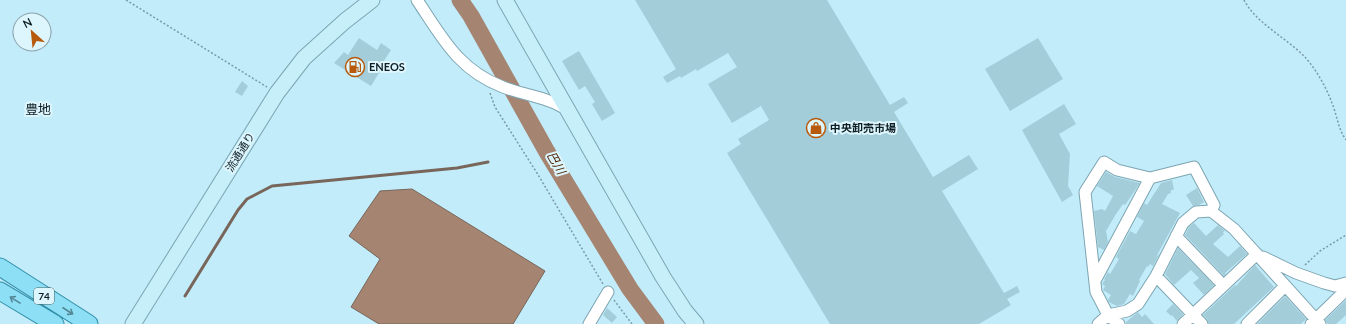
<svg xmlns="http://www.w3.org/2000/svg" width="1346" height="324" viewBox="0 0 1346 324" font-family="Lato,'Noto Sans JP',sans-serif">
	<rect width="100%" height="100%" fill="#c2ecfa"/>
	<path fill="#a58572" stroke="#78665a" d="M412,189L545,271L513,324H379L351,307L380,259L349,236L380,191Z"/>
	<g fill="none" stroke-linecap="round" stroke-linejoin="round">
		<path stroke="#78665a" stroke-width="3" d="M185,296L238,210L247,199L272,186L457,168L488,162"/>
		<path stroke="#a58572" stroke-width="17" d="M460,0L471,16L547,152L630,289L656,324"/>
	</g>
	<path fill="#a4cdda" d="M635,0H827L890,105L904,97L908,103L894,112L933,177L969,155L978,169L942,191L1004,293L1017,286L1020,292L1007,299L1011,305L979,324H830L727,153L741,144L738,139L769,120L761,106L732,123L708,84L737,67L728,53L697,71L696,69L681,78L680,76L667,83L663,77L676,69Z
		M359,38L377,50L381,43L391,50L380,67L382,68L371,86L334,63L344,52L348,55Z
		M1038,38L1063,79L1010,111L985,69Z
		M579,51L615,113L602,121L592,104L595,102L585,86L579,90L562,61Z
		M242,81L248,86L242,96L235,92Z
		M1064,104L1076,124L1059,134L1070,154L1068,186L1073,195L1062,202L1022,130Z
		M1106,172L1115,177L1140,183L1125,205L1123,204L1116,214L1106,231L1108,242L1104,250L1098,247L1094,211L1102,209L1105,211L1113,196L1097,186Z
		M1172,180L1174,190H1171V193L1168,194L1162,204L1180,213L1156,257L1160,253L1153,266L1150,264L1148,267L1147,266L1139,280L1140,281L1133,296L1130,294L1124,304L1117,306L1109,302L1108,300L1111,295L1103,290L1105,286L1102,284L1105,280L1104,279L1108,272L1110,274L1119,259L1116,257L1130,231L1136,234L1144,221L1137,217L1144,203L1147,205L1161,183Z
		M1197,188L1204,202L1199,205L1193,206L1186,195Z
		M1194,223L1206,236L1218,225L1225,231L1223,232L1224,234L1213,244L1228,257L1240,246L1247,254L1225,273L1226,274L1224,276L1185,235L1189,227Z
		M1178,248L1214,285L1204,295L1193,283L1199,278L1191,270L1174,285L1165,274Z
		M1255,265L1274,287L1234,324H1209L1207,319L1203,315L1235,285L1236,286Z
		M1285,296L1306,319L1301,324H1257Z
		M1346,300V315L1336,324H1328L1325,320Z
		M1173,304L1183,314L1177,321L1172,315L1171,316L1166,311Z
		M607,308L617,317L612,323L603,315Z
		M1138,312L1142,317L1145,314L1154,324H1126V322Z"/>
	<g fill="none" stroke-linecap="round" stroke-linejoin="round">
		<defs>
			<path id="street" d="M417,0C442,37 458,70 503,87C518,93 534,95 549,101C556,103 562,107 568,110
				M1176,236L1223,285
				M1263,257L1296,273L1324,283L1335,286L1346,283
				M1156,276L1202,324
				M1096,279L1150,178
				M589,324L608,292
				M1098,324L1108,315L1127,311L1138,304L1156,276L1183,223L1196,212L1211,211L1234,229L1320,324
				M1119,324L1108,315L1096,292L1085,192L1104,162L1117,170L1150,178L1194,167L1214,205L1211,211
				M1183,324L1257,254
				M1247,324L1285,286
				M1311,324L1346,290"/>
			<path id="secondary" d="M505,0L663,277L685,311L696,324
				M133,324L277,93L304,58L345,21L372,0"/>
			<path id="primary" d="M0,267L89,324
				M0,291L55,324"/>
		</defs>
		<use href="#street" stroke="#7da5b2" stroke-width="13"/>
		<use href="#secondary" stroke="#7da5b2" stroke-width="17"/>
		<use href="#primary" stroke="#2f8ea8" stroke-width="19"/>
		<path stroke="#7a9aa4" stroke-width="1.5" stroke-dasharray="2 2" stroke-linecap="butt" d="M126,0L267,87
			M1244,0C1255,22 1286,38 1304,56C1316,69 1326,87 1332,103C1337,115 1338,129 1346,140
			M490,93L495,107L537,173L603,284
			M1305,265L1320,251L1346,235
			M614,300L632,324"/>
		<use href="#street" stroke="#fff" stroke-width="11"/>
		<use href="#secondary" stroke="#c6effa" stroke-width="15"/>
		<use href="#primary" stroke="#8ddff5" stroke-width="17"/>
	</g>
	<defs><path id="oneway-shaft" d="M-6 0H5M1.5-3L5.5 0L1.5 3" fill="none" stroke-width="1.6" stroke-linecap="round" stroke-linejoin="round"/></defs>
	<g stroke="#548896">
		<use href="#oneway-shaft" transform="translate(15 300) rotate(-148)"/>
		<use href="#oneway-shaft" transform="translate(68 311) rotate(33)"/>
	</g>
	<defs>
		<symbol id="fuel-ring" viewBox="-11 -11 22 22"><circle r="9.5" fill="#ddf6fe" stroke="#b85a0b" stroke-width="1.5"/><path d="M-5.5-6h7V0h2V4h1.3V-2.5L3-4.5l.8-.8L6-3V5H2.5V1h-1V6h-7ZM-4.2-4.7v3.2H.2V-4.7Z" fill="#b85a0b"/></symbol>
		<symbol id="shop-ring" viewBox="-11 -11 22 22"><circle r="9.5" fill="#ddf6fe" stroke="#b85a0b" stroke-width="1.5"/><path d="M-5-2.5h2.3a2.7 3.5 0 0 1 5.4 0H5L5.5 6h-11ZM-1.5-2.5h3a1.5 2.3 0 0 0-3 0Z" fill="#b85a0b"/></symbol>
	</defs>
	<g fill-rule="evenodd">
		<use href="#fuel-ring" x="344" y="56" width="22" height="22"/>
		<use href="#shop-ring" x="805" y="117" width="22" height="22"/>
	</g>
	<g text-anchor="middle" stroke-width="4" stroke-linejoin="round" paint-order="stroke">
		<rect fill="#ddf6fe" stroke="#4c5f65" stroke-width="1" x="34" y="288" width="20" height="16" rx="3"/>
		<g font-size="10" font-weight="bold" fill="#0e1e23">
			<text x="44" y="300">74</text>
		</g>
		<g font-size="11" font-weight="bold" fill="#0e1e23" stroke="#ddf6fe" text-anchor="start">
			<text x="369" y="71">ENEOS</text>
			<text x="830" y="132">中央卸売市場</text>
		</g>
		<g font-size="11" fill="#0e1e23" stroke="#ddf6fe">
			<text transform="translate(240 152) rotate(-58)" y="4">流通通り</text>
		</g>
		<g font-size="12" font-style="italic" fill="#4c2000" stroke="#ddf6fe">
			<text transform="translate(556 163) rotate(60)" y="4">巴川</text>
		</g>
		<g font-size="13" fill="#0e1e23" stroke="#ddf6fe">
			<text x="38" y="114">豊地</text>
		</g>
	</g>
	<g transform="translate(32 32) rotate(333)"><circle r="19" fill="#ddf6fe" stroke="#8aa0a6"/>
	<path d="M0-3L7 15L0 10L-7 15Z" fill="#b85a0b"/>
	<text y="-6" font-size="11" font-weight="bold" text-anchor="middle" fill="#0e1e23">N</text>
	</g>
</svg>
